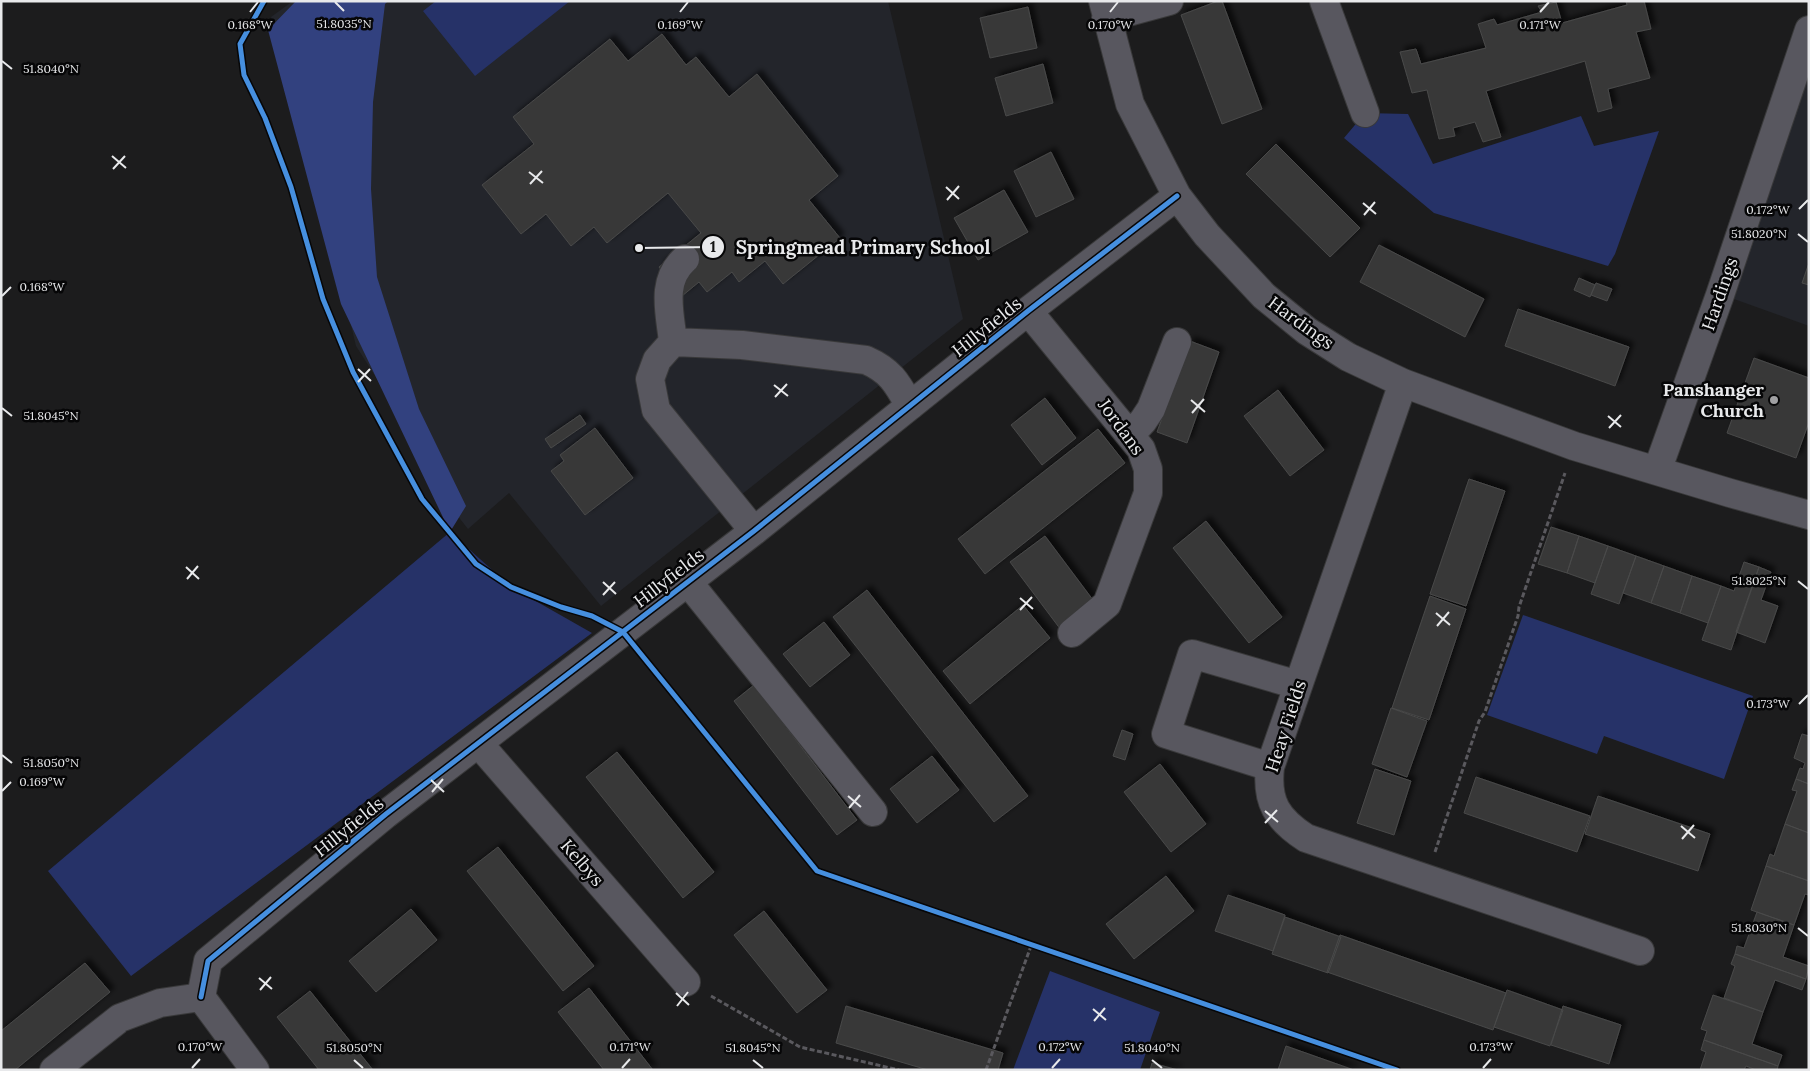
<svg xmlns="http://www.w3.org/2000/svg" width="1810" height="1071" viewBox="0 0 1810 1071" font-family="Lora,serif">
	<defs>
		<filter id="shadow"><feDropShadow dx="4.5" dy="-4.5" stdDeviation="2.5" flood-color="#0009"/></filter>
	</defs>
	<rect width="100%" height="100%" fill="#1c1c1d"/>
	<path fill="#23252b" d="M293,1H888L963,319L601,606L509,493L468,529L446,501L400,415L356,346L316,178L271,17Z
		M1809,68V326L1734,299Z"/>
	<path fill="#263268" d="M436,1H570L475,76L423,11Z
		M1365,113L1408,114L1433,164L1581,116L1594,146L1659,131L1615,254L1608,266L1434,213L1344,138Z
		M450,532L511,587L592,633L131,976L48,871Z
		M1523,615L1753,696L1724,779L1604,736L1597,754L1487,715Z
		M1050,971L1160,1012L1140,1070H1013Z"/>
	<path fill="#32417f" d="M296,1H388L385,4L373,102L371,189L377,277L419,409L466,506L450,532L341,304L268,30Z"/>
	<path fill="#383939" stroke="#494949" filter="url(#shadow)" d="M1218,1H1222L1262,109L1222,124L1181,15Z
		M1626,1H1644L1651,29L1636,32L1650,78L1608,89L1612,108L1598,112L1585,61L1486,91L1501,137L1483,142L1475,122L1453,128L1455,136L1439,139L1427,90L1412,93L1400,52L1416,49L1421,64L1486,48L1478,24L1494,19L1497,25L1542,12L1538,6L1556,2L1562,23L1627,5Z
		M1028,7L1037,48L990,58L980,18Z
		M662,34L686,65L696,57L729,97L757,74L838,176L809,200L840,238L783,284L765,261L739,282L732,272L707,292L699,282L682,296L659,267L701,233L668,193L607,243L594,227L571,246L546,214L521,234L482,185L534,144L513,117L610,39L628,61Z
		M1043,64L1053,103L1006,116L995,78Z
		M1276,144L1360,228L1330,257L1246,174Z
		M1051,152L1074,199L1036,217L1014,171Z
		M1004,190L1028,232L978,260L954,218Z
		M1379,245L1484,299L1465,337L1360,282Z
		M1809,263V285L1802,283Z
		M1579,278L1595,285L1590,297L1574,290Z
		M1596,283L1612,289L1607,301L1591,295Z
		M1518,309L1629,347L1615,386L1505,346Z
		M1190,341L1219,352L1187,443L1157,432Z
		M1754,358L1809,378V422L1796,458L1727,433Z
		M1278,390L1324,450L1290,476L1244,416Z
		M1045,398L1076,438L1042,465L1011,425Z
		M580,415L586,424L551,448L545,439Z
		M595,428L633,478L585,515L551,471L564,461L560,455Z
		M1098,429L1125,463L985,574L958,539Z
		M1469,479L1505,491L1466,606L1430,594Z
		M1206,521L1282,617L1249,643L1173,548Z
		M1551,527L1579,536L1567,573L1538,564Z
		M1045,536L1096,604L1061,630L1010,562Z
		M1579,536L1608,546L1595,583L1567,573Z
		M1608,546L1636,556L1619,604L1591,594Z
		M1636,556L1664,566L1651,603L1623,593Z
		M1744,562L1759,567L1731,650L1702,640L1721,586L1734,591Z
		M1664,566L1692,576L1680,613L1651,603Z
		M1759,567L1771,572L1761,600L1778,606L1765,643L1736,632Z
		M1692,576L1721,586L1708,623L1680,613Z
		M867,590L1028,796L994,822L833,617Z
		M1430,596L1466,609L1429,720L1392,708Z
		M1023,605L1050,638L970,704L943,671Z
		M824,622L850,655L810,687L783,654Z
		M754,685L857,820L837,835L734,701Z
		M1391,708L1427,721L1407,777L1372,764Z
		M1122,730L1133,734L1125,760L1113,756Z
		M1802,734L1809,736V784L1796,779L1800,768L1803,769L1805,763L1794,758Z
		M617,752L714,872L683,898L586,777Z
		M932,756L959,790L917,823L890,789Z
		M1160,764L1206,824L1171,852L1124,792Z
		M1375,769L1411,781L1394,835L1357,823Z
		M1476,777L1590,816L1577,852L1464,813Z
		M1796,779L1809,784V833L1785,824L1797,791L1792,790Z
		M1598,796L1710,834L1698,871L1585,834Z
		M1785,824L1809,833V881L1766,866L1770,854L1774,856Z
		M498,847L594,966L563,991L467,871Z
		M1766,866L1809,881V895L1805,894L1794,925L1751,910Z
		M1166,876L1194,911L1134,959L1106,924Z
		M1228,895L1285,915L1273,951L1215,931Z
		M411,909L437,940L376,992L349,961Z
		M764,911L827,990L797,1013L734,935Z
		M1757,912L1794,925L1783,957L1809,966L1806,979L1735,954L1737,946L1744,948Z
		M1285,917L1341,937L1328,973L1272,954Z
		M1340,935L1506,993L1493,1030L1327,972Z
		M1735,954L1806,979L1802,990L1775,980L1763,1012L1724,998L1735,966L1731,964Z
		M85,963L110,992L15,1070H1V1031Z
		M589,988L653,1070H604L558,1012Z
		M1507,990L1563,1010L1550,1046L1494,1027Z
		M310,991L373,1070H319L277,1017Z
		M1713,995L1763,1012L1752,1044L1782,1055L1778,1066L1704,1040L1707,1031L1701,1029Z
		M846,1006L1003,1053L998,1070H928L836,1043Z
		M1563,1006L1621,1025L1609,1064L1551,1045Z
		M1704,1040L1778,1066L1777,1070H1756L1746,1066L1744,1070H1700L1706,1052L1701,1050Z
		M1286,1046L1354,1070H1278Z
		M1152,1063L1178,1070H1150Z"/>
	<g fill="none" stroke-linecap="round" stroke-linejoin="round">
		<defs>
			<path id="minor" d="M1103,1L1130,104L1177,196L1207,235L1264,296L1307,331L1348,357L1403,383L1457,403L1574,446L1730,493L1809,515
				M1324,1L1365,113
				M1106,18L1169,1
				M1028,311L1141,449L1148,469V493L1107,604L1072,633
				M673,342C670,313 660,281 685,259
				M1403,383L1270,767C1266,802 1277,819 1306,838L1640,951
				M1130,435L1143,421L1151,409L1177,342
				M1657,471L1720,295L1809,30
				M754,531L656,410L650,379L657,360L673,342L742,345L866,360C891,371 897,383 910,406
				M688,582L873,812
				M479,744L686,982
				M1270,767L1166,734L1192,654L1298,685
				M201,997L208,961L386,814L754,531L1028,311L1177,196
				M201,997L255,1070
				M54,1070L120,1018L160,1003L201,997"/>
		</defs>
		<use href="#minor" stroke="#39393a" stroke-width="30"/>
		<path stroke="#5a595e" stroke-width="3" stroke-dasharray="5 2.5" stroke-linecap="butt" d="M1435,852L1479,721L1485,712L1518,616L1519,607L1565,473
			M711,996L800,1047L899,1070
			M986,1070L1031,946"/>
		<use href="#minor" stroke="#58575f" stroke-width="28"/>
		<defs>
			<path id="cycleway" d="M264,1L240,44L244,75L265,118L291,187L323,299L353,372L422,499L476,564L511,587L561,607L592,616L623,632L817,871L1397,1070
				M201,997L208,961L386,814L754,531L1028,311L1177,196"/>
		</defs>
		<use href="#cycleway" stroke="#060607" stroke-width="8"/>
		<use href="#cycleway" stroke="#468fdf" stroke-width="5"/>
	</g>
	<path fill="none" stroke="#e8e9eb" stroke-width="2" d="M335,2L344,11M250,12L258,2M680,12L688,2M1110,12L1118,2M1540,12L1549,2M2,61L12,69M112,156L126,168M113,169L125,156M529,172L543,183M530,184L542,171M946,187L959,199M947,200L959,186M1363,203L1376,214M1799,209L1808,200M1364,215L1375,202M1798,234L1808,242M2,296L11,287M358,369L371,381M358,382L370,369M774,385L788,396M775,397L787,384M1191,400L1205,412M2,408L12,416M1192,413L1204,399M1608,416L1621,427M1609,428L1621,415M186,567L199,579M187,579L198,566M1798,581L1808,589M603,582L616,594M603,595L615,582M1020,598L1033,609M1020,610L1032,597M1436,613L1450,625M1437,626L1449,612M1799,704L1808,695M2,755L12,763M431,780L444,792M2,791L11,782M432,792L443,779M848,796L861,807M849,808L860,795M1265,811L1278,822M1265,823L1277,810M1681,826L1695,838M1682,839L1694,825M1798,928L1808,936M259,978L272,989M260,990L271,977M676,993L689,1005M677,1006L688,992M1093,1009L1106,1020M1094,1021L1105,1008M354,1060L363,1068M753,1060L763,1068M1152,1060L1162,1068M192,1068L200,1059M622,1068L630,1059M1052,1068L1060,1059M1483,1068L1491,1059"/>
	<circle fill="#a1a1a3" stroke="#060607" stroke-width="2" cx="1774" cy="400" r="5"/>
	<g text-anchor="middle" stroke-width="5" stroke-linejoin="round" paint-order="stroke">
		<g font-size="18" fill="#e8e9eb" stroke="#060607">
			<text transform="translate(1720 294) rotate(-71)" y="6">Hardings</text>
			<text transform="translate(1301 323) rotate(36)" y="6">Hardings</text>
			<text transform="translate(987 327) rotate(-39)" y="6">Hillyfields</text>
			<text transform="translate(1121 427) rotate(54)" y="6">Jordans</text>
			<text transform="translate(669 578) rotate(-38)" y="6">Hillyfields</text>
			<text transform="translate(1286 726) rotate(-72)" y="6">Heay Fields</text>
			<text transform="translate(349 827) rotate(-39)" y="6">Hillyfields</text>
			<text transform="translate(582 863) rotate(49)" y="6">Kelbys</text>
		</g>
		<g font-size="18" font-weight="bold" fill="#e8e9eb" stroke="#060607" text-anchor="end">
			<text x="1764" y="396">Panshanger<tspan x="1764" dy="21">Church</tspan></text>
		</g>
	</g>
	<g font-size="12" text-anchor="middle" fill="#e8e9eb" stroke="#060607" stroke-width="5" stroke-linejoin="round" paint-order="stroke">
		<text x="344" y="28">51.8035°N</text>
		<text x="250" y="29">0.168°W</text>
		<text x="680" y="29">0.169°W</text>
		<text x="1110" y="29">0.170°W</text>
		<text x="1540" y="29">0.171°W</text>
		<text x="51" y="73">51.8040°N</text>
		<text x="1768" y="214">0.172°W</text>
		<text x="1759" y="238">51.8020°N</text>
		<text x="42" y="291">0.168°W</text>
		<text x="51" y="420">51.8045°N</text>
		<text x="1759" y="585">51.8025°N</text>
		<text x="1768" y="708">0.173°W</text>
		<text x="51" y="767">51.8050°N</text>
		<text x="42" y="786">0.169°W</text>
		<text x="1759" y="932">51.8030°N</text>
		<text x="200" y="1051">0.170°W</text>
		<text x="630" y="1051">0.171°W</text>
		<text x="1060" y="1051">0.172°W</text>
		<text x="1491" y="1051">0.173°W</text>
		<text x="354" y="1052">51.8050°N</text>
		<text x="753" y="1052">51.8045°N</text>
		<text x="1152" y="1052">51.8040°N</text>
	</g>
	<path fill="none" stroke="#e8e9eb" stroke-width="2" d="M639 248L713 247"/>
	<g fill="#e8e9eb" stroke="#060607" stroke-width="2">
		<circle cx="639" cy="248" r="5"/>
		<circle cx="713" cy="247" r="12"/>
	</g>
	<g font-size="15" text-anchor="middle" font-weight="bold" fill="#111">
		<text x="713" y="252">1</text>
	</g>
	<g font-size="19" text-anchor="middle" font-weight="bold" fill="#e8e9eb" stroke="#060607" stroke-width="5" stroke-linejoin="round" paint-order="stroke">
		<text x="863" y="254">Springmead Primary School</text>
	</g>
	<rect width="1810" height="1071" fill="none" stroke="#e8e9eb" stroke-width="5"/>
</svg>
